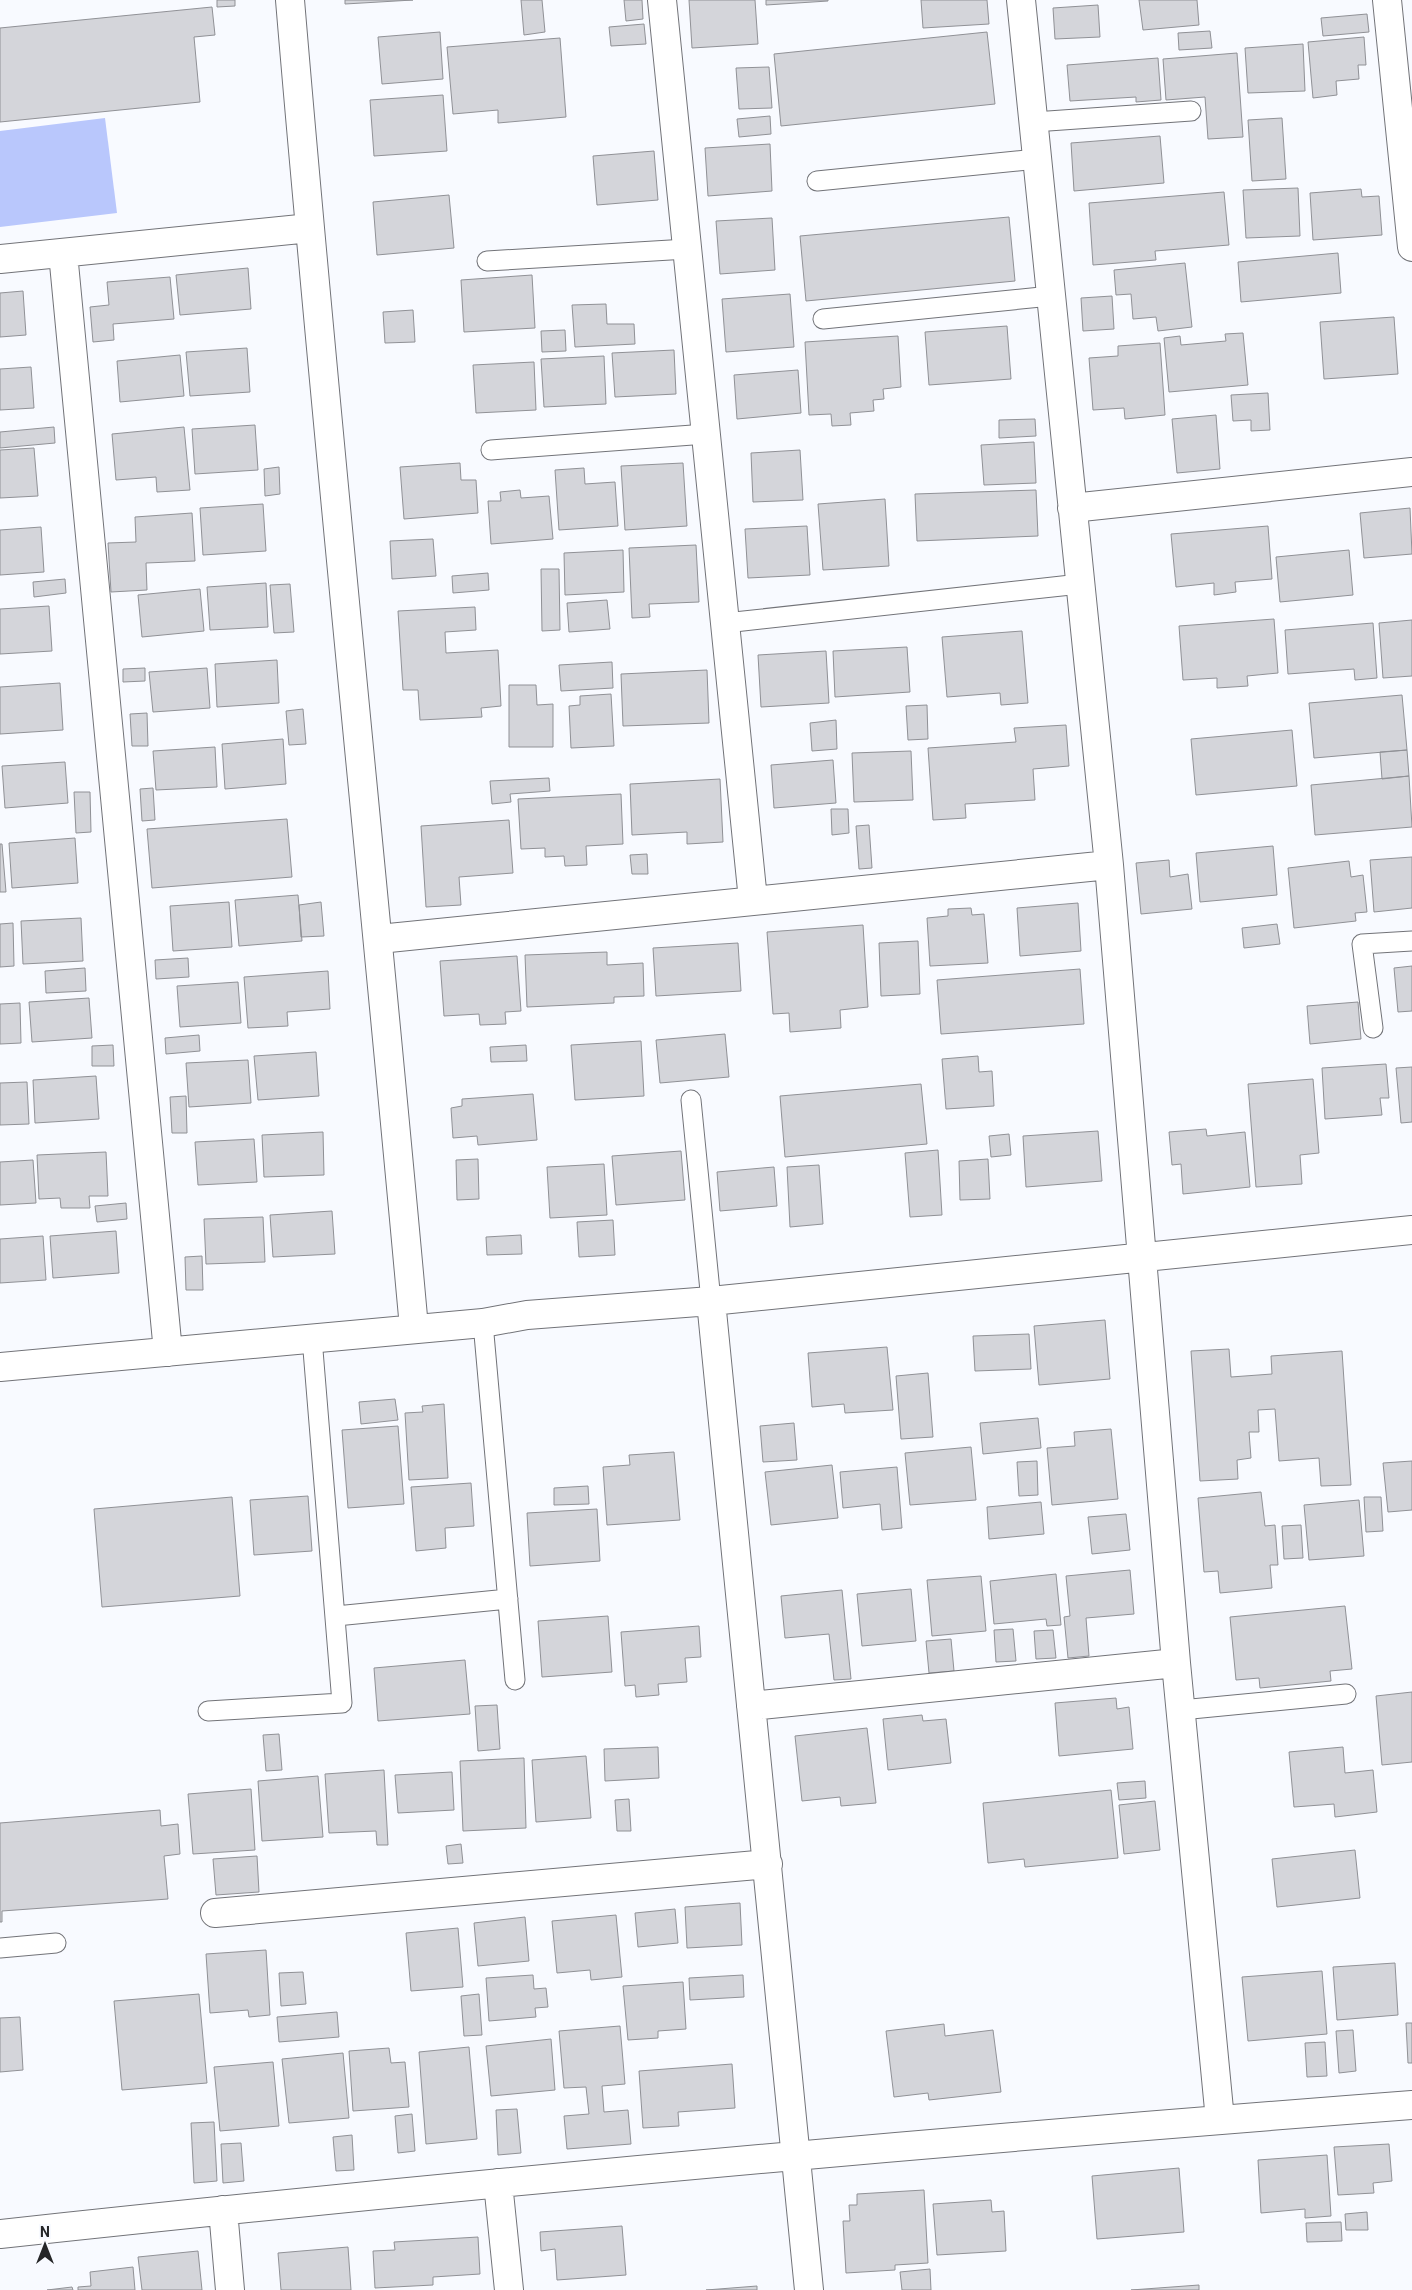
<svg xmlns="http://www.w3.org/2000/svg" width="1412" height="2290" viewBox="0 0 1412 2290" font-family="Roboto,sans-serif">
	<rect width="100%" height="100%" fill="#f8faff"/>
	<path fill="#b9c7fc" d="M105,118L117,213L0,227V131Z"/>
	<path fill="#d4d5da" stroke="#909196" d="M217,0H235V6L217,7Z
		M345,0H413L345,4Z
		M521,0H542L545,32L524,35Z
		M624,0H642L643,19L626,21Z
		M689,0H755L758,44L692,48Z
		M766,0H828V1L766,5Z
		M921,0H987L989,24L923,28Z
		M1139,0H1197L1199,25L1143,30Z
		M1098,5L1100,37L1055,39L1053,8Z
		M212,7L215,35L194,37L200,102L0,122V28Z
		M1367,14L1369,32L1323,36L1321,18Z
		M644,24L646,44L611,46L609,27Z
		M1210,31L1212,48L1179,50L1178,33Z
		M440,32L443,79L382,84L378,37Z
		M987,32L995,104L781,126L774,54Z
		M1364,37L1366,65H1358L1359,79L1336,81L1337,95L1313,98L1308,42Z
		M560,38L566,117L498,123V110L453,114L447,47Z
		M1303,44L1305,91L1248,93L1245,48Z
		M1237,53L1243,137L1208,139L1205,97L1166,100L1163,59Z
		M1158,58L1161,100L1136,102V97L1070,101L1067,65Z
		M769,67L772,108L739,109L736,68Z
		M443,95L447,151L374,156L370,100Z
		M770,116L771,134L739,137L737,119Z
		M1282,118L1286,179L1252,181L1248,120Z
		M1160,136L1164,183L1074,191L1071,143Z
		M770,144L772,191L708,196L705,148Z
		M654,151L658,200L597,205L593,156Z
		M1298,188L1300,236L1246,238L1243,190Z
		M1361,189L1362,197L1379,196L1382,235L1313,240L1310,193Z
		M1224,192L1229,245L1155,251L1156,260L1093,265L1089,203Z
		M449,195L454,248L377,255L373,202Z
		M1009,217L1015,281L806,301L800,236Z
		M772,218L775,270L720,274L716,221Z
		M1338,253L1341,293L1241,302L1238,262Z
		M1185,263L1192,327L1158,331L1156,317L1133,319L1131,294L1116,295L1114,270Z
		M248,268L251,309L180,315L176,275Z
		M532,275L535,328L464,332L461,280Z
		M170,277L174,319L113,324L114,340L93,342L90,307L109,305L107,282Z
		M23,291L26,335L0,337V293Z
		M790,294L794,347L726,352L722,299Z
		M1112,296L1114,329L1083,331L1081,298Z
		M606,304L607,324H634L635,344L575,347L572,305Z
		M413,310L415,342L385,343L383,312Z
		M1394,317L1398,374L1324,379L1320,322Z
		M1007,326L1011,379L929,385L925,332Z
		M565,330L566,351L542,352L541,331Z
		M1243,333L1248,385L1169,392L1164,338L1180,336L1181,345L1226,341L1225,334Z
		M898,336L901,387L883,389L884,399L873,400L874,411L850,413L851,425L832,426L831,414L809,415L805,342Z
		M1160,343L1165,415L1125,419L1124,408L1093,410L1089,358L1118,356V346Z
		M247,348L250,392L190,396L186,352Z
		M674,350L676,394L615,397L612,353Z
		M180,355L184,396L120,402L117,361Z
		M604,356L606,404L544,407L541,359Z
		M534,362L536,410L476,413L473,365Z
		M31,367L34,408L0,410V369Z
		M798,370L801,413L737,419L734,375Z
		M1268,393L1270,430L1251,431V420L1233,421L1231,395Z
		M1216,415L1220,469L1177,473L1172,419Z
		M1035,419L1036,436L999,438V420Z
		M255,425L258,470L195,474L192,429Z
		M54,427L55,443L0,448V432Z
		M184,427L190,490L157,492L156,477L116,480L112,434Z
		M1034,442L1036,483L984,485L981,445Z
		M34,448L38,496L0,498V450Z
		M800,450L803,500L753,502L751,453Z
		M460,463L461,480H476L478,513L404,519L400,467Z
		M683,463L687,526L625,530L621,466Z
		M279,467L280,494L265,496L264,469Z
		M584,468L585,484L615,482L618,526L559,530L555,470Z
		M520,490L521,498L549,496L553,539L491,544L488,501H501L500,492Z
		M1036,490L1038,536L917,541L915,494Z
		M885,499L889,566L823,570L818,504Z
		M263,504L266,551L203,555L200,508Z
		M1410,508L1412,554L1364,558L1360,513Z
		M192,513L195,561L146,563L147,590L111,592L108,543L136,542L135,517Z
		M807,526L810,575L748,578L745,529Z
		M1268,526L1272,579L1235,582L1236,592L1214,595V583L1176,587L1171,534Z
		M41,527L44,572L0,575V530Z
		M433,539L436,576L392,579L390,541Z
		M696,545L699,602L649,604L650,617L632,618L629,548Z
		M623,550L624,592L565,595L564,553Z
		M1349,550L1353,595L1280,602L1276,557Z
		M541,569H559L560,630L542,631Z
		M488,573L489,590L453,593L452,576Z
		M65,579L66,593L34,597L33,582Z
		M266,583L268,627L210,630L207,587Z
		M290,584L294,632L274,633L270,585Z
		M200,589L204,631L142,637L138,595Z
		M607,600L610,629L569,632L567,603Z
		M49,606L52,651L0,654V609Z
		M475,607L476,630L445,632L446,653L498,650L501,706L481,708L482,717L420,720L418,690H403L398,611Z
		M1274,619L1278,673L1247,676L1248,686L1217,688V678L1183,680L1179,626Z
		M1412,620V676L1383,678L1379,623Z
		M1373,623L1377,678L1355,680L1354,669L1288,674L1285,630Z
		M1022,631L1028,703L1001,705L1000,693L947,697L942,637Z
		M907,647L910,692L835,697L833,651Z
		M826,651L829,703L761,707L758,655Z
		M277,660L279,703L217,707L215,664Z
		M612,662L613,688L561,691L559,665Z
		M145,668V681L123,682V669Z
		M207,668L210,708L153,712L149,672Z
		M707,670L709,723L623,726L621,674Z
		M60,683L63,730L0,734V687Z
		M509,685H536L537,705L553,704V747H509Z
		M611,694L614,746L571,748L569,706L580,705V696Z
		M1402,695L1407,750L1314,758L1309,703Z
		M927,705L928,739L908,740L906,706Z
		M303,709L306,744L289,745L286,711Z
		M147,713L148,746H132L130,714Z
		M836,720L837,749L812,751L810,723Z
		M1066,725L1069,766L1033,769L1035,800L965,804L966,818L933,820L928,748L1016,742L1014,728Z
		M1292,730L1297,786L1196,795L1191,739Z
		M283,739L286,784L225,789L222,744Z
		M215,747L217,787L156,790L153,751Z
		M1407,750L1409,776L1382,779L1380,752Z
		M911,751L913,800L854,802L852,753Z
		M833,760L836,803L774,808L771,765Z
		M65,762L68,803L5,808L2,766Z
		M1409,776L1412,827L1315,835L1311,785Z
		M549,778L550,791L510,794L511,802L492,804L490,781Z
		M720,779L723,842L687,844V832L632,835L630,784Z
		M153,788L155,820L142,821L140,789Z
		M74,792H90L91,832L76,833Z
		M621,794L623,844L586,846L587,865L565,866L564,856L545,857V848L521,849L518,799Z
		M831,809H848L849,833L832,835Z
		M287,819L292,877L152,888L147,829Z
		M509,820L513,873L459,877L461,905L426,907L421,826Z
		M869,825L872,868L859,869L856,826Z
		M75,838L78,883L12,888L9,843Z
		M0,844H2L6,892H0Z
		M1273,846L1277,895L1200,902L1196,853Z
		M647,854L648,874H632L630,855Z
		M1412,857V908L1374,912L1370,860Z
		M1169,860L1170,877L1188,874L1192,909L1141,914L1136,863Z
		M1349,861L1351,877L1363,875L1367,912L1355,913L1356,921L1294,928L1288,868Z
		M298,895L302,941L239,946L235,900Z
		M229,902L232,947L173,951L170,906Z
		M321,902L324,936L301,937L299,905Z
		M1078,903L1081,951L1020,956L1017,908Z
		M971,908L972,915L984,914L988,963L930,966L927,918L948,916V909Z
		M81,918L83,961L23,964L21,921Z
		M13,923L14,966L0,967V924Z
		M1277,924L1280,944L1244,948L1242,928Z
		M863,925L868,1007L840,1010L841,1028L790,1032L789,1013L773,1014L767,932Z
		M918,941L920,994L881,996L879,943Z
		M738,943L741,991L656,996L653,948Z
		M607,952V965L643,963L644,996L614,997V1003L527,1007L525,955Z
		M517,956L521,1011L505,1012L506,1024L480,1025L479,1014L444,1016L440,961Z
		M188,958L189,977L156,979L155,960Z
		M1412,966V1011L1398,1012L1394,968Z
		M85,968L86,991L46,993L45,971Z
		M1080,969L1084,1024L941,1034L937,980Z
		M328,971L330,1009L287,1012L288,1026L248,1028L244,977Z
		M238,982L241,1023L180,1027L177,986Z
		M89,998L92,1038L32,1042L29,1002Z
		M1358,1002L1361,1039L1310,1044L1307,1006Z
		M20,1003L21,1043L0,1044V1004Z
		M725,1034L729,1077L660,1083L656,1040Z
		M199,1035L200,1051L166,1054L165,1038Z
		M641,1041L644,1096L575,1100L571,1045Z
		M113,1045L114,1066H92V1046Z
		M526,1045L527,1061L491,1062L490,1047Z
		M316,1052L319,1096L258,1100L254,1056Z
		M978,1056L979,1072L992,1071L994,1106L946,1109L942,1059Z
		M248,1060L251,1103L189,1107L186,1063Z
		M1386,1064L1389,1098H1380L1382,1115L1325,1119L1322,1068Z
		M1412,1067V1122L1401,1123L1396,1068Z
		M96,1076L99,1119L35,1123L33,1080Z
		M1313,1079L1319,1153L1300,1155L1302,1184L1256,1187L1248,1084Z
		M27,1082L29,1124L0,1125V1083Z
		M921,1084L927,1144L785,1157L780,1096Z
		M533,1094L537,1140L478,1145L477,1136L453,1138L451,1108L462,1106V1099Z
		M186,1096L187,1133H172L170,1097Z
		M1206,1129L1207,1136L1245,1132L1250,1187L1183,1194L1181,1164L1172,1165L1169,1132Z
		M1098,1131L1102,1181L1026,1187L1023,1136Z
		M323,1132L324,1175L264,1177L262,1135Z
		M1009,1134L1011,1155L991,1157L989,1136Z
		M254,1139L257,1182L198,1185L195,1142Z
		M938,1150L942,1215L910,1217L905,1153Z
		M681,1151L685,1200L616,1205L612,1156Z
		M106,1152L108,1196H89L90,1208H61L60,1198L39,1199L37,1155Z
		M478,1159L479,1199L457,1200L456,1160Z
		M988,1159L990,1199L960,1200L959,1161Z
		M33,1160L36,1203L0,1205V1162Z
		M604,1164L607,1215L550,1218L547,1167Z
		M819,1165L823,1224L790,1227L787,1167Z
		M774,1167L777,1206L720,1211L717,1172Z
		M126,1203L127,1219L97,1222L95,1206Z
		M332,1211L335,1254L273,1257L270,1215Z
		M263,1217L265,1262L206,1264L204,1219Z
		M613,1220L615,1255L579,1257L577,1222Z
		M116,1231L119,1273L53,1278L50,1236Z
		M521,1235L522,1254L487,1255L486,1237Z
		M43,1236L46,1280L0,1283V1239Z
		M202,1256L203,1290H186L185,1257Z
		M1105,1320L1110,1379L1039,1385L1034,1326Z
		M1029,1334L1031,1369L975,1371L973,1336Z
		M887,1347L893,1410L845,1413L844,1404L812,1407L808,1353Z
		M1229,1349L1231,1377L1272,1374L1271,1356L1342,1351L1351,1485L1321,1486L1319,1458L1279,1461L1275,1409L1258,1410L1259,1432H1249L1251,1458L1237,1460L1238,1479L1200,1481L1191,1351Z
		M928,1373L933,1437L901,1439L896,1376Z
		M395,1399L398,1420L361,1424L359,1402Z
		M444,1404L448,1478L409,1480L405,1413L423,1412L422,1406Z
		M1038,1418L1041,1448L983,1454L980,1423Z
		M794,1423L797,1460L763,1462L760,1426Z
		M398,1426L404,1504L348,1508L342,1430Z
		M1111,1429L1118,1499L1052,1505L1047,1448L1075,1446L1074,1432Z
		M971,1447L976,1500L910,1505L905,1453Z
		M674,1452L680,1520L607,1525L603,1467L630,1465L629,1455Z
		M1037,1461L1038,1495L1019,1496L1017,1462Z
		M1412,1461V1510L1388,1512L1383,1463Z
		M832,1465L838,1518L771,1525L765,1472Z
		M897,1467L902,1528L882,1530L880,1504L843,1508L840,1472Z
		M471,1483L474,1526L445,1528L446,1548L416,1551L411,1487Z
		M588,1486L589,1504L554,1505V1488Z
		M1261,1492L1265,1526L1275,1525L1278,1565H1270L1272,1588L1220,1593L1218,1571L1204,1572L1198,1498Z
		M308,1496L312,1551L254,1555L250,1500Z
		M232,1497L240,1596L102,1607L94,1509Z
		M1364,1497H1381L1383,1531L1366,1532Z
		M1359,1500L1364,1556L1309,1560L1304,1505Z
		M1041,1502L1044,1534L989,1539L987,1507Z
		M597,1509L600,1561L530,1566L527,1513Z
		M1126,1514L1130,1550L1092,1554L1088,1517Z
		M1301,1525L1303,1558L1284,1559L1282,1526Z
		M1130,1570L1134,1614L1086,1618L1089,1656L1068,1658L1064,1617L1070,1616L1066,1576Z
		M1056,1574L1061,1625L1047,1626L1046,1619L994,1624L990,1581Z
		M981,1576L986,1631L932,1636L927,1580Z
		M911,1589L916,1641L862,1646L857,1594Z
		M842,1590L851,1679L834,1680L829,1634L785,1638L781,1596Z
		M1345,1606L1352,1669L1330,1671L1331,1681L1260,1688L1259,1678L1236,1680L1230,1617Z
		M608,1616L612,1672L542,1677L538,1621Z
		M699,1626L701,1657L685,1658L687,1682L658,1684L659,1695L636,1697L635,1685L625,1686L621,1632Z
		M1013,1629L1016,1661L996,1662L994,1630Z
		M1053,1630L1056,1658L1036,1659L1034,1631Z
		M951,1639L954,1671L929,1673L926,1641Z
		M465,1660L470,1714L378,1721L374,1668Z
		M1412,1692V1762L1382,1765L1376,1696Z
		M1116,1698L1117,1709L1129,1707L1133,1749L1059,1756L1055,1703Z
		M497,1705L500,1749L478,1751L475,1706Z
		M922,1715L923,1721L946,1719L951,1763L888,1770L883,1719Z
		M867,1728L876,1803L841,1806L840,1797L802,1801L795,1736Z
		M279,1734L282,1770L266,1771L263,1735Z
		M658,1747L659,1778L605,1781L604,1749Z
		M1343,1747L1345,1773L1373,1770L1377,1812L1335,1817L1334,1804L1294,1807L1289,1752Z
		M586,1756L591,1818L536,1822L532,1760Z
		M524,1758L526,1828L463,1831L460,1761Z
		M384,1770L388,1845H377L376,1831L329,1833L325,1774Z
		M452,1772L454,1810L398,1813L395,1775Z
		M318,1776L323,1837L262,1841L258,1781Z
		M1145,1781L1146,1798L1119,1800L1117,1783Z
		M251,1789L255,1850L193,1854L188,1794Z
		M1111,1790L1118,1858L1025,1867L1024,1859L988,1863L983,1803Z
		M629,1799L631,1831H617L615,1800Z
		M1155,1801L1160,1850L1124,1854L1119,1805Z
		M160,1810L161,1826L178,1824L180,1854L164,1856L168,1899L2,1911V1922H0V1823Z
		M461,1844L463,1863L448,1864L446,1846Z
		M1355,1850L1360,1898L1277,1907L1272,1859Z
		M257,1856L259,1892L216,1895L213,1859Z
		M740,1903L742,1945L687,1948L685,1907Z
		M675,1909L678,1943L638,1947L635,1913Z
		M616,1915L622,1977L591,1980L590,1970L557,1973L552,1921Z
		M525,1917L529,1961L478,1966L474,1923Z
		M458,1928L463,1987L411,1991L406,1933Z
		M266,1950L270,2015L249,2017L248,2010L210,2013L206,1954Z
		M1395,1963L1398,2015L1337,2020L1333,1967Z
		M1322,1971L1327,2034L1248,2041L1242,1977Z
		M303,1972L306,2004L281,2006L279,1973Z
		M533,1975L534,1989L546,1988L548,2007L535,2008L536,2017L489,2021L486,1978Z
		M743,1975L744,1997L690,2000L689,1978Z
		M683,1982L686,2029L658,2031V2038L628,2040L623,1986Z
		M199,1994L207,2083L122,2090L114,2001Z
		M479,1994L482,2035L464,2036L461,1996Z
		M337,2012L339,2037L279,2042L277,2017Z
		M20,2017L23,2070L0,2072V2018Z
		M1406,2023H1412V2063H1408Z
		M944,2024L945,2036L993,2030L1001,2092L929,2100L928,2093L894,2097L886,2031Z
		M620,2026L625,2084L602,2086L604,2112L628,2110L631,2144L567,2149L564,2116L589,2114L586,2087L564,2088L559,2031Z
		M1353,2030L1356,2071L1339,2073L1336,2031Z
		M551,2039L555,2090L491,2096L486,2046Z
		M1325,2042L1327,2076L1307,2077L1305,2043Z
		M469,2047L477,2139L426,2144L419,2052Z
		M389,2048L391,2063L405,2062L409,2107L353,2111L349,2051Z
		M343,2053L349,2118L289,2123L282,2059Z
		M273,2062L279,2126L220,2131L214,2067Z
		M732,2064L735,2108L678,2112L679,2126L643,2128L639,2071Z
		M517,2109L521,2153L498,2155L496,2110Z
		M412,2114L415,2151L398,2153L395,2116Z
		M214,2122L217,2181L194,2183L191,2123Z
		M352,2135L354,2170L336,2171L333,2137Z
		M241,2143L244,2181L223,2183L221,2144Z
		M1389,2144L1392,2181L1373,2183L1374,2193L1338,2195L1334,2147Z
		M1327,2155L1331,2216L1305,2218V2209L1261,2213L1258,2160Z
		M1179,2168L1184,2232L1097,2239L1092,2176Z
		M924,2190L928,2263L895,2265V2270L846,2273L843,2221H850L849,2205H857V2194Z
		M991,2200L992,2212L1004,2211L1006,2251L937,2255L933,2204Z
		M1367,2212L1368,2230H1346L1345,2214Z
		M1341,2222L1342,2241L1307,2242L1306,2223Z
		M622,2226L626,2275L557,2280L555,2249L541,2251L540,2232Z
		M478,2237L480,2274L433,2277V2285L375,2288L373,2251L395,2250L394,2242Z
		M348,2247L351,2290H281L278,2253Z
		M198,2251L202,2290H142L138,2257Z
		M133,2267L135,2290H78V2287L91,2286L90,2272Z
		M930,2269L931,2290H902L900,2272Z
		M1199,2285V2290H1131Z
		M757,2286V2290H706Z
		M72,2287L73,2290H47Z"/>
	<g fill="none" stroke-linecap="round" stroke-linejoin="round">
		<defs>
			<path id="lane" d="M1034,122L1191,111
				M817,181L1037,159
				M487,261L687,249
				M823,319L1051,296
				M491,450L706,434
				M725,623L1080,584
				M1373,1028L1362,944L1412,941
				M691,1100L711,1301
				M483,1323L515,1680
				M336,1616L508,1599
				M1181,1710L1346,1694
				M208,1711L342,1703L312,1338
				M0,1948L56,1943"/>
			<path id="street" d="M290,0C327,443 374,885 414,1328
				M662,0L753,900
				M1021,0L1109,865L1176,1663L1220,2120
				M1387,0L1412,247
				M63,253L168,1352
				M0,259L310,228
				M1072,508L1412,472
				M379,939L1109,865
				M711,1301L809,2290
				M0,1367L483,1323L527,1315L711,1301L1412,1230
				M751,1706L1176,1663
				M215,1913L768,1864
				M498,2183L509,2290
				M223,2210L230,2290
				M0,2234C470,2183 941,2141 1412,2105"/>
		</defs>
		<use href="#lane" stroke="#727378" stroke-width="21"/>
		<use href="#street" stroke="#727378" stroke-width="30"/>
		<use href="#lane" stroke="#fff" stroke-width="19"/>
		<use href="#street" stroke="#fff" stroke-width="28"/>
	</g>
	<g transform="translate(45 2245)" stroke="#f8faff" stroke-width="4" paint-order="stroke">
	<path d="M0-4L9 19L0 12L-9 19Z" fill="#252628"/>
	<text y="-8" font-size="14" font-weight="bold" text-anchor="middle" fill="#252628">N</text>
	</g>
</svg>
